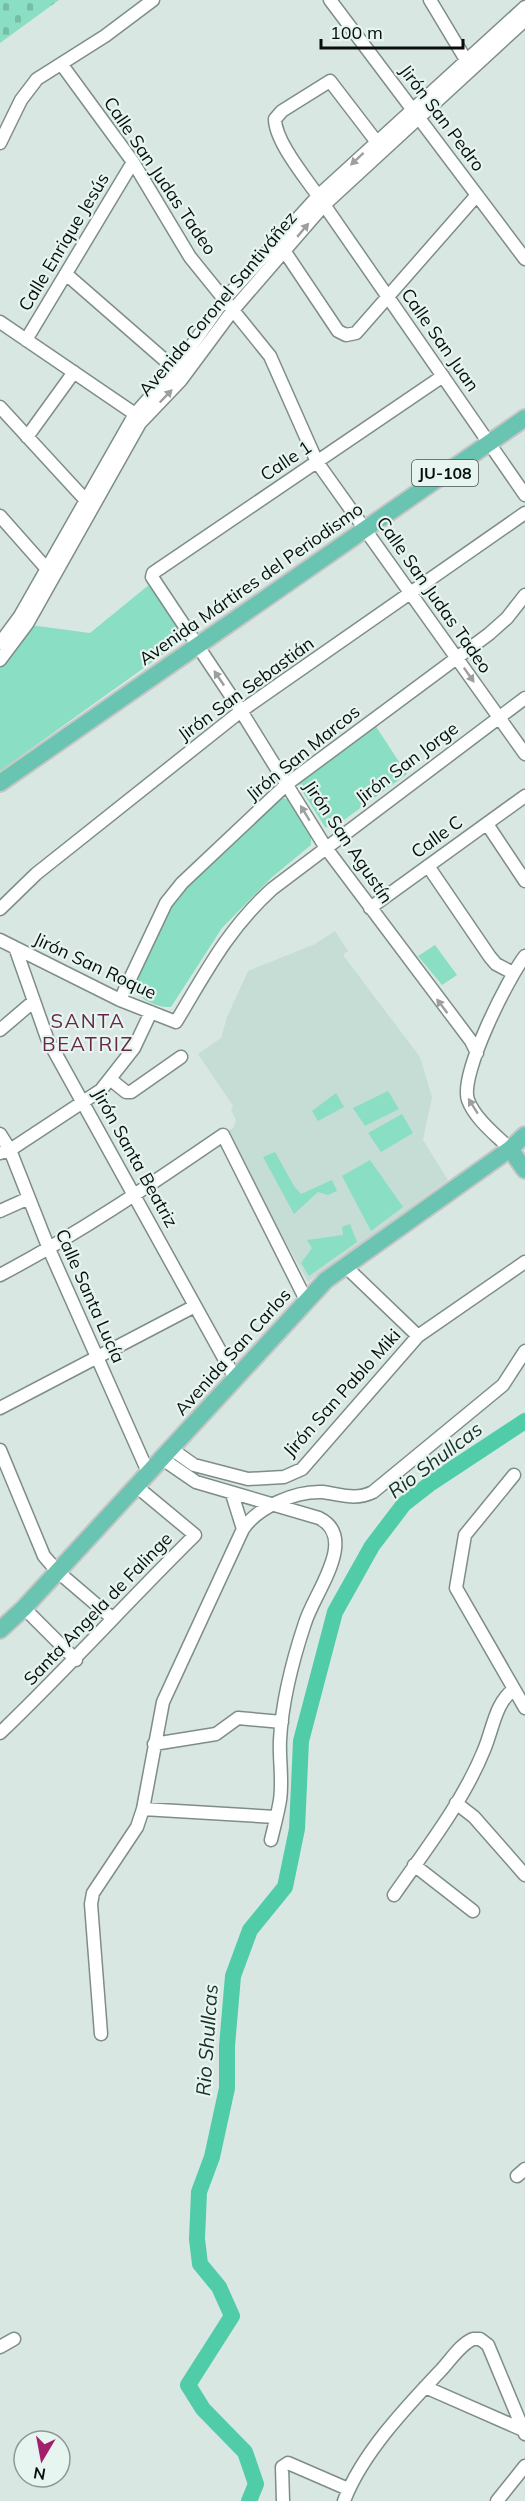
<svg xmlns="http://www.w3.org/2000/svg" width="525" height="2501" viewBox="0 0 525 2501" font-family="Mulish,sans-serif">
	<defs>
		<pattern id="cemetery-stones" width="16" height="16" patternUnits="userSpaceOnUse" patternTransform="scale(1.5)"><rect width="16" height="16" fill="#8adec3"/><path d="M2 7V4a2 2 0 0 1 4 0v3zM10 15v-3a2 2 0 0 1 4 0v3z" fill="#76bda6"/></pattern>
	</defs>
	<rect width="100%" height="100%" fill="#d9e7e2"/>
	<path fill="#c6ddd5" d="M335,931L348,951L343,955L420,1057L432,1097L423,1140L448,1180L308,1282L230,1142L226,1133L234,1127L236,1120L231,1110L233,1106L198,1054L221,1038L227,1017L248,971L315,944Z"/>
	<path fill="url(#cemetery-stones)" d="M0,0H59L0,43Z"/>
	<path fill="#8adec3" d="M150,584L187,637L0,771V668L30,625L90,633Z
		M375,725L407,774L333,828L325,827L299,786L301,778Z
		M284,798L288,800L311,837V845L271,878L222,928L171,1007C157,1008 139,999 132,987L134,977L175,900L276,800Z
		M435,945L457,975L442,985L418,956Z
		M388,1091L399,1109L365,1126L353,1108Z
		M336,1093L344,1107L318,1121L312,1111Z
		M402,1114L413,1133L381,1152L368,1133Z
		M275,1152L294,1186L301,1194L332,1180L337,1191L328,1195L318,1192L294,1214L263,1157Z
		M370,1160L403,1207L371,1231L342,1176Z
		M350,1224L357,1242L309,1276L301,1263L312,1248L307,1240L343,1235L342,1227Z"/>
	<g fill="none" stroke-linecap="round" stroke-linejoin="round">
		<path stroke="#51cca9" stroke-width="16" d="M249,2501L256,2484L245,2452L203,2409L188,2385L232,2316L219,2287L200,2264L197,2239L199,2192L212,2157L227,2088V2046L233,1976L250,1930L285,1887L297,1829L301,1741L335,1612L372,1546L404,1504L431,1483L525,1421"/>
		<defs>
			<path id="minor" d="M330,0L525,259
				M430,0L466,60
				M62,65L133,162L190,257L270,356L317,462L525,754
				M376,141L330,81L282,111L275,119C275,141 305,177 318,196L525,495
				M0,143L21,100L37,79L105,36L153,0
				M285,252L338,331L346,335L356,333L477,195
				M66,274L175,369
				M0,322L135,414
				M26,340L133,162
				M443,376L153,573L152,577L241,711L326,848L471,1041L477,1053
				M0,407L92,507
				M27,437L74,372
				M0,516L46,568
				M0,643L20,616L135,414L175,369L224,300L318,196L525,7
				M0,660L27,624L140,423L181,380L233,310L324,205L525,20
				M487,824L525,881
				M428,866L490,957L496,964L513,973
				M370,908L525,796
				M0,909L36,874L241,711L525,513
				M0,940L120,1000L176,1022C206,972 228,929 272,889L525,698
				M16,950L47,1038L235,1378
				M120,1000L166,903L182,883L287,784L489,634L507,618L525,595
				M0,1030L34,1001
				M110,1079L126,1092H131L181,1057
				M0,1134L10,1150L49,1249L148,1472
				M510,1149C496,1135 475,1119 468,1100C459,1075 508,978 525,956
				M0,1153L10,1150L101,1090L134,1048L151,1012
				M0,1211L29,1198
				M344,1265L418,1336
				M0,1275C78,1234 150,1185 223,1135L306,1300
				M0,1408L195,1306
				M170,1448L194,1465L248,1479L284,1477L302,1469L418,1336L525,1262
				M0,1450L44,1556L57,1571L112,1618
				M161,1458L196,1482L319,1518C359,1538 314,1593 305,1623C293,1659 282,1702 280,1740C279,1760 283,1780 280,1800C278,1813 274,1827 271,1840
				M514,1475L465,1535L456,1588L525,1708
				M243,1529C258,1507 295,1491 322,1492C340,1494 355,1501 373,1492L503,1385L525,1351
				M24,1608L76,1660
				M0,1733C67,1669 129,1600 195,1535L136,1486
				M154,1744L216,1734L238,1718L282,1722
				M456,1803L474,1817L525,1875
				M143,1809L276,1817
				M414,1865L473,1911
				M394,1895C426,1849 463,1802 484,1750C493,1729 495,1703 514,1689
				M101,2034L91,1904L93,1893L137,1827L143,1809L163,1702L243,1529L232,1494
				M517,2176L525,2169
				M0,2347L14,2339
				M425,2387L523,2430
				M283,2501L282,2467L288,2463L348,2489
				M344,2501C362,2453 408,2405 443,2368C452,2358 461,2344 473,2339H480L488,2345L525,2434
				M497,2501L525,2466"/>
			<path id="major" d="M0,783L525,418
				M510,1149L525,1170
				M0,1630L24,1608L326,1280L510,1149L525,1135"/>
		</defs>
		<use href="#minor" stroke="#7f8d88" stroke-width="15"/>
		<use href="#major" stroke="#c4c5c5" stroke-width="20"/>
		<use href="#minor" stroke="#fff" stroke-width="12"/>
		<use href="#major" stroke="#69c4b1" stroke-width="16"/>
	</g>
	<defs><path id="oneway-solid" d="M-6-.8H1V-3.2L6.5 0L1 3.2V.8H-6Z" transform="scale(1.5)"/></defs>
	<g fill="#9d9f9e">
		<use href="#oneway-solid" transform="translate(357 159) rotate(137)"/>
		<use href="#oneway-solid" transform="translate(303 230) rotate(-50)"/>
		<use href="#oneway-solid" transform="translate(166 396) rotate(-46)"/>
		<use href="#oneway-solid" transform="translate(469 675) rotate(55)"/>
		<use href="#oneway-solid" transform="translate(219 678) rotate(-124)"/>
		<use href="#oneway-solid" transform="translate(305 813) rotate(-121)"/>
		<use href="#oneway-solid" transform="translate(442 1006) rotate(-127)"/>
		<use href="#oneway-solid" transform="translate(473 1106) rotate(-122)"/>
	</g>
	<g text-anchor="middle" stroke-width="4.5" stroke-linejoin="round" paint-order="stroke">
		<rect fill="#e6f5ef" stroke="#4b5351" stroke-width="1.5" x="412" y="460" width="66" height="26" rx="4.5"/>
		<g font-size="16" font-weight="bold" fill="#090e0d">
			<text x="445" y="479">JU-108</text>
		</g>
		<g font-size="18" fill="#090e0d" stroke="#e6f5ef">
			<text transform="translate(442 118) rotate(53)" y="6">Jirón San Pedro</text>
			<text transform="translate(160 176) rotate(56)" y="6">Calle San Judas Tadeo</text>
			<text transform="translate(64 242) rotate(-59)" y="6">Calle Enrique Jesús</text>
			<text transform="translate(218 304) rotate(-50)" y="6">Avenida Coronel Santiváñez</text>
			<text transform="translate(440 340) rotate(55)" y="6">Calle San Juan</text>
			<text transform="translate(286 461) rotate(-34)" y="6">Calle 1</text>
			<text transform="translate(251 584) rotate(-35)" y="6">Avenida Mártires del Periodismo</text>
			<text transform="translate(434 595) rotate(55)" y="6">Calle San Judas Tadeo</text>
			<text transform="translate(246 689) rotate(-36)" y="6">Jirón San Sebastián</text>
			<text transform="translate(303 753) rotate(-39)" y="6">Jirón San Marcos</text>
			<text transform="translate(407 763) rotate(-37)" y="6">Jirón San Jorge</text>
			<text transform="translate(437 837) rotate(-36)" y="6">Calle C</text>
			<text transform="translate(348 842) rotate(56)" y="6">Jirón San Agustín</text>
			<text transform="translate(95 966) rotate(25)" y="6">Jirón San Roque</text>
			<text transform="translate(135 1158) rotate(61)" y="6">Jirón Santa Beatriz</text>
			<text transform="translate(90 1296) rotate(66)" y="6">Calle Santa Lucía</text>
			<text transform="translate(233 1352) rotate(-48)" y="6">Avenida San Carlos</text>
			<text transform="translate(342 1393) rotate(-48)" y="6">Jirón San Pablo Miki</text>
			<text transform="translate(98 1609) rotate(-46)" y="6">Santa Angela de Falinge</text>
		</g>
		<g font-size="20" letter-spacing="1.5" fill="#672748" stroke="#e6f5ef">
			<text x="88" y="1028">SANTA<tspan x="88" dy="23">BEATRIZ</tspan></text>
		</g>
		<g font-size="20" font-style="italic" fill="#1a2f28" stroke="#e6f5ef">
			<text transform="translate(435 1460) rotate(-37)" y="7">Rio Shullcas</text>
			<text transform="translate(207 2040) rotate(-86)" y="7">Rio Shullcas</text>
		</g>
	</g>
	<g transform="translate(42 2459) rotate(190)"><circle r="28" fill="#e6f5ef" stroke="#8e9995" stroke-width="1.5"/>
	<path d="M0-4.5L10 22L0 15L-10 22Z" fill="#a31e6b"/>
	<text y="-9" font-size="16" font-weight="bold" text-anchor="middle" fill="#090e0d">N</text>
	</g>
	<path d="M321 39v9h142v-9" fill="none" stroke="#090e0d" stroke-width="3"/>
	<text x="330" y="39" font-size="18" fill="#090e0d" stroke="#e6f5ef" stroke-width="4.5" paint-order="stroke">100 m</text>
</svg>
